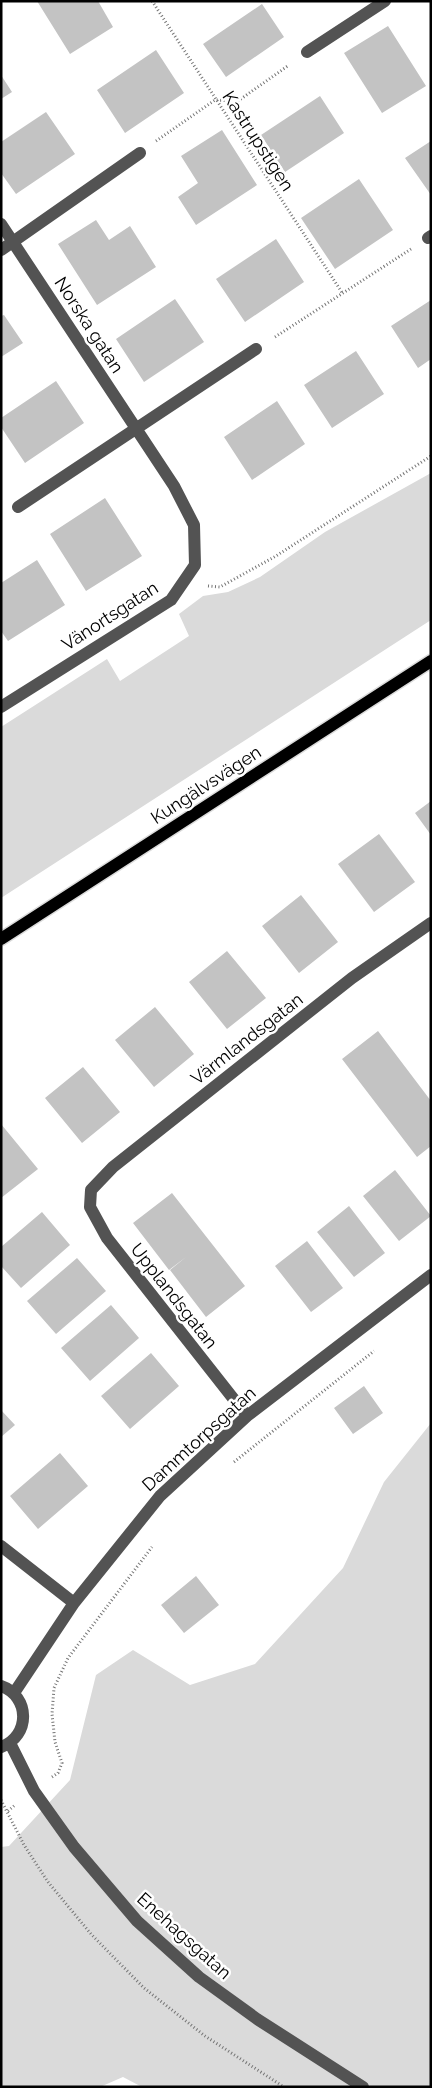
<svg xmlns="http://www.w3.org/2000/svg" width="432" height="2088" viewBox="0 0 432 2088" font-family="Raleway,sans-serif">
	<rect width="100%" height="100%" fill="#fff"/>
	<path fill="#dadada" d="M431,473V620L1,898V727L107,659L120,681L189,636L179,614L203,596L228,592L260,577L325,532Z
		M431,1423V2087H142L123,2077L100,2087H1V1847L9,1846L70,1780L96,1675L133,1650L190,1685L255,1664L343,1568L384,1482Z"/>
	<path fill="#c3c3c3" d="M37,1H98L113,27L70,54Z
		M262,4L284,37L226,77L203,44Z
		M388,26L426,86L382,113L344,53Z
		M156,50L184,93L125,133L97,90Z
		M1,75L12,92L1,99Z
		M320,96L344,133L285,172L261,135Z
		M46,112L75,154L16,194L1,173V142Z
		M222,130L257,185L196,225L178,197L198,183L181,156Z
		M431,141V195L405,158Z
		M359,179L393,230L335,269L301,218Z
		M96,220L109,240L130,226L156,267L97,305L58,244Z
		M276,239L304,282L245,322L216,279Z
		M175,299L204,342L144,382L116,339Z
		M431,300V359L418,368L391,326Z
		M4,315L23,343L1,357V316Z
		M356,351L384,394L332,428L304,385Z
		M56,381L84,423L25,463L1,427V418Z
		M277,401L305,444L252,480L224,437Z
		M105,498L142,556L86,591L50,534Z
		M37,560L65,605L8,641L1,631V583Z
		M431,801V835L415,813Z
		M379,834L415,882L374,912L338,864Z
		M301,895L338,942L299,973L262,926Z
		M227,951L266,998L227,1029L189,982Z
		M155,1007L194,1054L154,1087L115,1040Z
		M378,1031L431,1101V1146L417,1157L342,1059Z
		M83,1067L120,1112L82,1143L45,1098Z
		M1,1124L38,1169L1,1198Z
		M395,1170L431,1216L399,1241L363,1196Z
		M172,1193L245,1286L206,1317L170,1270L186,1257L169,1270L133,1223Z
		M349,1206L385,1253L354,1277L317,1232Z
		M42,1212L70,1245L21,1288L1,1266V1247Z
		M307,1241L343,1288L311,1312L275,1266Z
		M77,1258L106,1291L56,1334L27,1301Z
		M111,1305L139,1338L90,1381L61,1348Z
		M151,1353L179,1386L130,1429L101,1396Z
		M364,1386L383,1413L353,1434L334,1408Z
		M1,1410L15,1425L1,1437Z
		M60,1453L88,1486L38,1529L10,1496Z
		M196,1576L219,1605L184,1633L161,1605Z"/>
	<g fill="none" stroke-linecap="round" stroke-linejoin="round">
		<defs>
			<path id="major" d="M1,939L431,661"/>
		</defs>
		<use href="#major" stroke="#dbdbdb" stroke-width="15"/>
		<path stroke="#757575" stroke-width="3" stroke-dasharray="1 2.5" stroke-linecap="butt" d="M152,1L343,294
			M156,141L215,100L238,101L289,65
			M275,337L411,249
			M208,586L220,587L276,556L431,456
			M234,1462L374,1351
			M52,1777L58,1773L62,1763L55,1742L52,1714L54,1688L68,1658L152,1547
			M1,1800L24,1845L48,1882L91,1934L144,1988L205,2036L284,2087
			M8,1811L15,1805"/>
		<path stroke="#535353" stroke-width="12" d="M307,52L385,1
			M1,224L174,486L194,525L195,565L171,600L1,707
			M428,238L431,236
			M1,250L140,153
			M18,507L256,349
			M247,1416L107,1238L90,1207L91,1190L113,1167L352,978L431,923
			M1,1546L74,1603
			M1,1686C30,1696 31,1736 1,1747
			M14,1693L74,1603L160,1496L247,1416L431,1275
			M10,1743L34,1791L74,1847L137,1921L199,1977L257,2019L363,2087"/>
		<use href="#major" stroke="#000" stroke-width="12"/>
	</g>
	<g text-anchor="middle" stroke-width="5" stroke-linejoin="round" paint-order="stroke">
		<g font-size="18" fill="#000" stroke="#fff">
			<text transform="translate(258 141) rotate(57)" y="6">Kastrupstigen</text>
			<text transform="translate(89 325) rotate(57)" y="6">Norska gatan</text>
			<text transform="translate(110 616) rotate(-33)" y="6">Vänortsgatan</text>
			<text transform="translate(206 785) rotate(-33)" y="6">Kungälvsvägen</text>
			<text transform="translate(247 1039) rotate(-38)" y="6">Värmlandsgatan</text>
			<text transform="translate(174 1296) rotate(52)" y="6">Upplandsgatan</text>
			<text transform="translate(199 1439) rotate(-42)" y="6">Dammtorpsgatan</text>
			<text transform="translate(184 1936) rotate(42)" y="6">Enehagsgatan</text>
		</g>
	</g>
	<rect width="432" height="2088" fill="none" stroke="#000000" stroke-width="5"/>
</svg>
